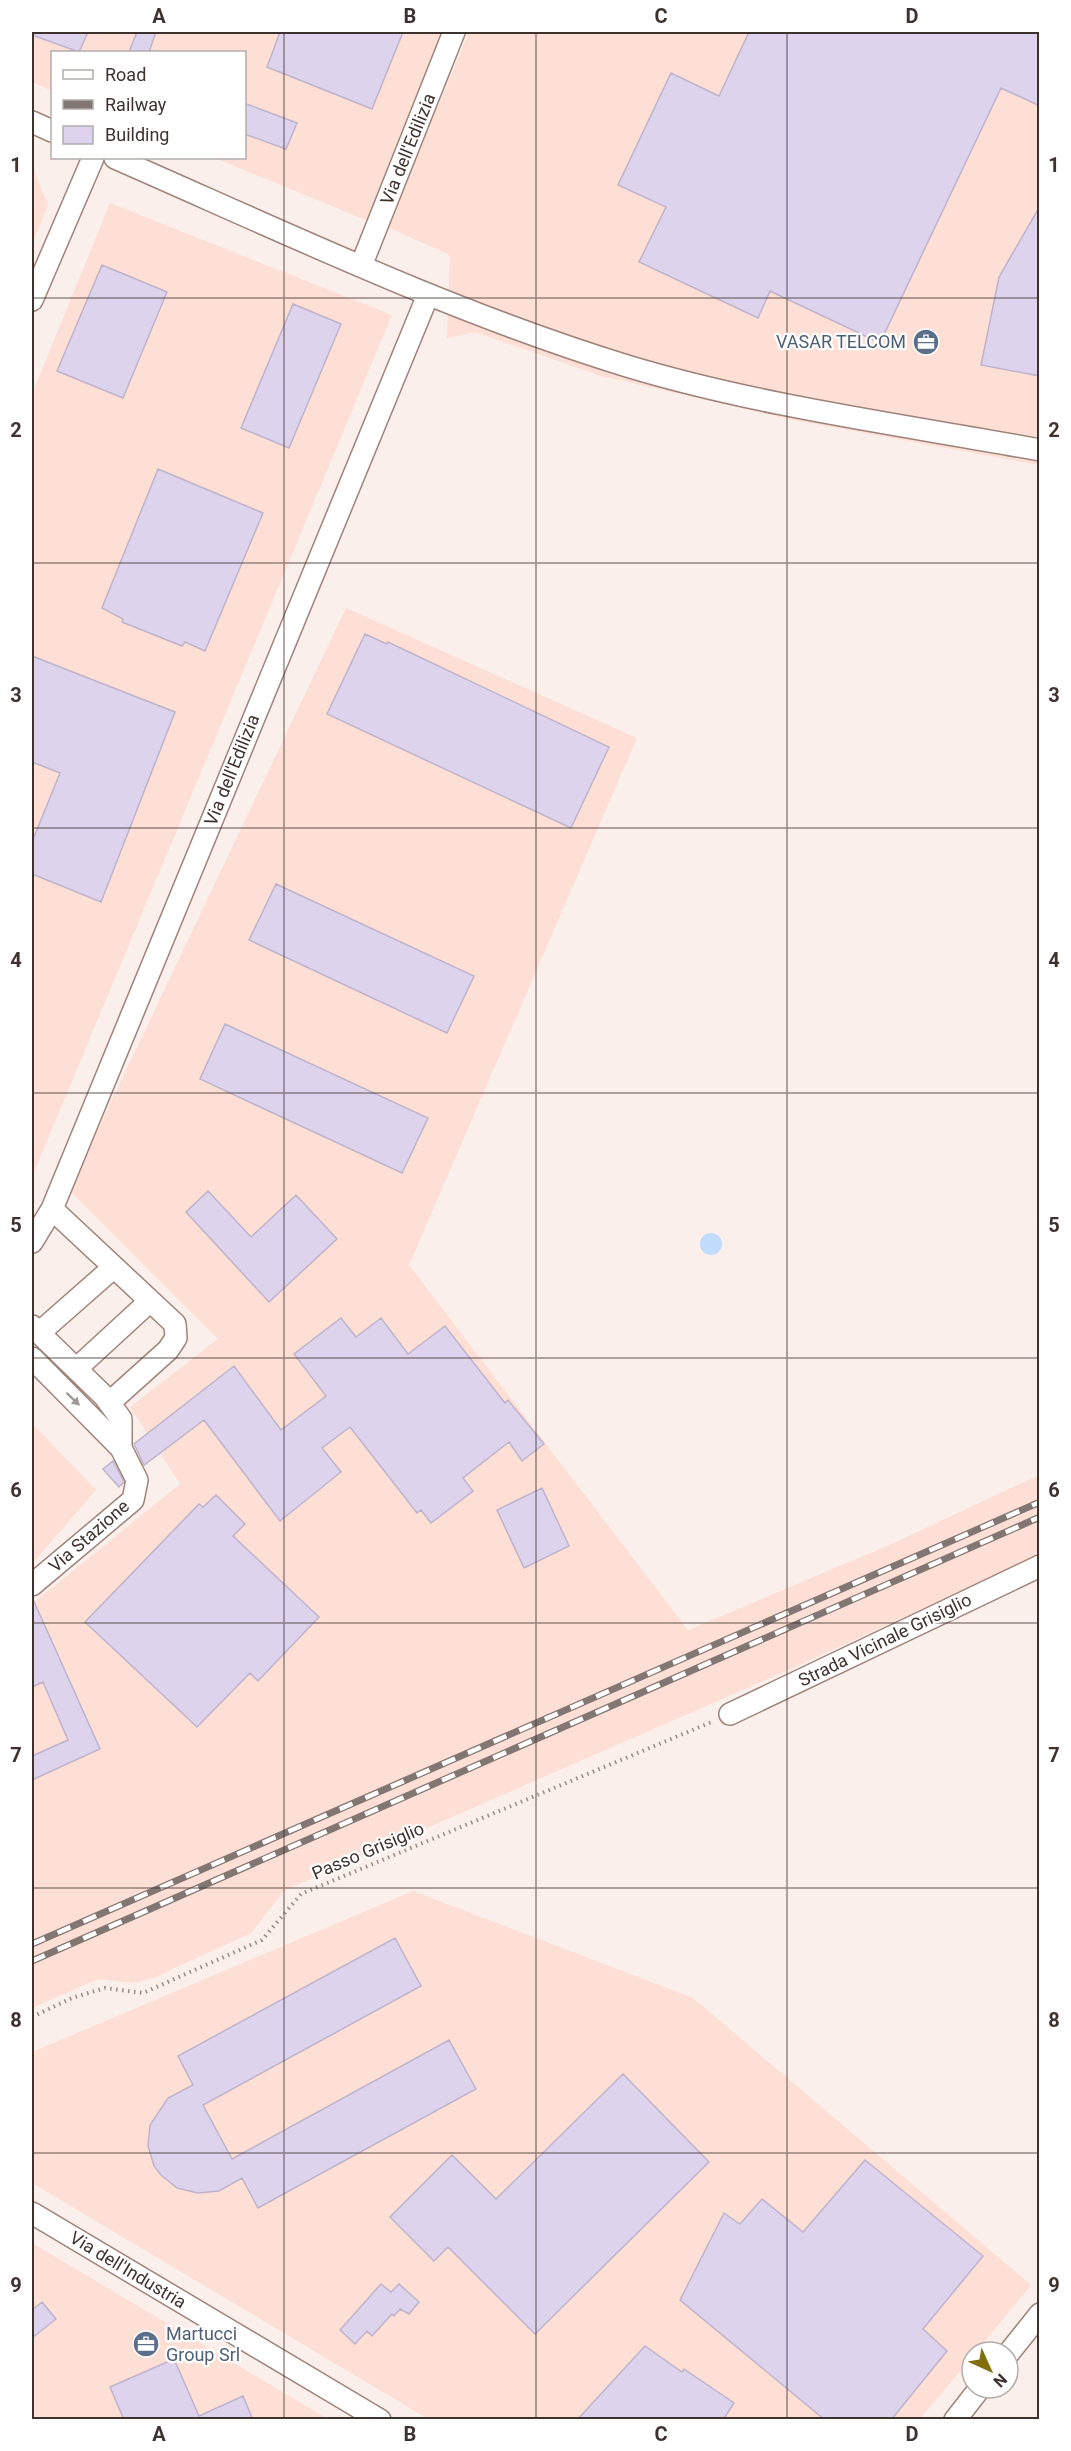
<svg xmlns="http://www.w3.org/2000/svg" width="1071" height="2451" viewBox="0 0 1071 2451" font-family="Roboto,sans-serif">
	<rect width="100%" height="100%" fill="#fbefeb"/>
	<path fill="#fddfd5" d="M32,32H443L368,221L215,158H244V52H52V91L32,82Z
		M469,32H1039V465L793,420L601,376L475,332L447,338L450,255L387,227Z
		M32,165L48,205L32,244Z
		M110,203L392,315L32,1177V394Z
		M346,608L637,738L409,1265L688,1630L887,1546L1039,1475V1555L793,1668L285,1890L251,1933L153,1978L133,1983L98,1979L32,2008V1604L180,1484L130,1407L218,1339L69,1190Z
		M32,1423L96,1490L32,1564Z
		M413,1891L693,1998L1031,2285L976,2352H972V2357L920,2419H428L32,2183V2052Z
		M32,2243L328,2419H32Z"/>
	<path fill="#c0dbfc" d="M700 1244a11 11 0 1 1 22 0a11 11 0 1 1-22 0Z"/>
	<path fill="#ded3ec" stroke="#beb3cb" stroke-width="1.5" d="M32,32H88L79,52L32,35Z
		M137,32H156L149,52H129Z
		M280,32H403L372,109L267,67Z
		M749,32H1040V106L1001,88L880,343L770,291L758,318L639,262L666,207L618,185L671,73L719,96Z
		M244,103L297,123L286,149L244,134Z
		M1040,206V376L981,365L999,277Z
		M102,265L167,292L123,398L57,371Z
		M293,304L341,324L289,448L241,428Z
		M158,469L263,513L205,651L185,642L182,646L122,622L123,619L102,608Z
		M365,634L387,644L388,642L609,747L571,828L327,714Z
		M32,656L175,712L101,902L32,874V842L60,773L32,762Z
		M276,884L474,976L447,1033L249,940Z
		M225,1024L428,1118L402,1173L200,1079Z
		M208,1191L251,1237L296,1195L337,1239L269,1302L186,1212Z
		M341,1318L356,1337L381,1318L408,1354L445,1326L505,1403L508,1400L544,1444L522,1461L509,1442L463,1478L473,1491L431,1523L421,1510L417,1513L350,1427L322,1448L341,1472L280,1521L204,1420L144,1465L134,1444L234,1366L281,1430L326,1396L294,1354Z
		M113,1461L124,1482L119,1487L103,1469Z
		M542,1488L569,1546L524,1568L497,1510Z
		M216,1495L245,1524L233,1536L319,1617L258,1681L250,1673L197,1727L85,1622L199,1504L203,1507Z
		M32,1597L100,1749L32,1780V1756L68,1740L43,1682L32,1687Z
		M395,1938L421,1986L203,2105L232,2159L449,2040L476,2089L258,2208L242,2178L219,2191L198,2193L177,2188L161,2175L154,2166L148,2146L150,2125L168,2098L193,2085L178,2056Z
		M623,2074L709,2162L535,2334L448,2247L434,2261L390,2217L452,2155L496,2199Z
		M865,2160L983,2256L923,2329L947,2351L891,2420H825L680,2300L724,2213L740,2224L762,2199L803,2232Z
		M381,2284L391,2292L399,2284L419,2302L409,2314L400,2309L394,2316L392,2314L372,2336L367,2331L355,2344L340,2330Z
		M42,2302L56,2319L32,2338V2310Z
		M645,2346L682,2372L684,2369L734,2403L723,2420H577Z
		M174,2359L199,2416L243,2396L253,2420H124L110,2387Z"/>
	<g fill="none" stroke-linecap="round" stroke-linejoin="round">
		<defs>
			<path id="minor" d="M32,122L52,131
				M115,158C284,232 451,312 627,366C759,406 904,425 1040,450
				M361,266L454,32
				M32,300L93,158
				M52,1209L175,1324L176,1338L168,1350L109,1403
				M32,1242L52,1209L428,295
				M32,1326L105,1397L121,1419V1448
				M39,1333L114,1267
				M32,1358L121,1448L137,1480L133,1500L32,1585
				M76,1369L150,1301
				M730,1714L1040,1566
				M32,2213L380,2420
				M1008,2354L1040,2314
				M955,2420L980,2388"/>
		</defs>
		<use href="#minor" stroke="#9e837a" stroke-width="24"/>
		<path stroke="#988c88" stroke-width="4" stroke-dasharray="1.5 4.5" stroke-linecap="butt" d="M32,2017L72,1998L105,1988L143,1993L262,1940L301,1894L714,1721"/>
		<use href="#minor" stroke="#fff" stroke-width="21"/>
		<defs>
			<path id="rail" d="M32,1944L1040,1502
				M32,1961L1040,1517"/>
		</defs>
		<use href="#rail" stroke="#827672" stroke-width="7"/>
		<use href="#rail" stroke="#fff" stroke-width="4.5" stroke-dasharray="14" stroke-linecap="butt"/>
	</g>
	<defs><path id="oneway-solid" d="M-6-.8H1V-3.2L6.5 0L1 3.2V.8H-6Z" transform="scale(1.5)"/></defs>
	<use fill="#9e9896" href="#oneway-solid" transform="translate(73 1399) rotate(44)"/>
	<path fill="none" stroke="#3e322e" stroke-width="1.5" stroke-opacity="0.55" d="M284,32V2420M536,32V2420M787,32V2420M32,298H1040M32,563H1040M32,828H1040M32,1093H1040M32,1358H1040M32,1623H1040M32,1888H1040M32,2153H1040"/>
	<defs>
		<symbol id="office-disc" viewBox="-11 -11 22 22"><circle r="9.5" fill="#5c6f8a" stroke="#fff"/><path d="M-6-3h4V-5.5h4V-3h4V5H-6ZM-1-4.5V-3h2v-1.5ZM-6 0V1H6V0Z" fill="#fff"/></symbol>
	</defs>
	<g fill-rule="evenodd">
		<use href="#office-disc" x="911" y="327" width="30" height="30"/>
		<use href="#office-disc" x="131" y="2329" width="30" height="30"/>
	</g>
	<g text-anchor="middle" stroke-width="4.5" stroke-linejoin="round" paint-order="stroke">
		<g font-size="18" fill="#3e322e" stroke="#fff">
			<text transform="translate(408 149) rotate(-68)" y="6">Via dell'Edilizia</text>
			<text transform="translate(232 770) rotate(-68)" y="6">Via dell'Edilizia</text>
			<text transform="translate(89 1536) rotate(-41)" y="6">Via Stazione</text>
			<text transform="translate(885 1640) rotate(-26)" y="6">Strada Vicinale Grisiglio</text>
			<text transform="translate(368 1851) rotate(-23)" y="6">Passo Grisiglio</text>
			<text transform="translate(128 2270) rotate(31)" y="6">Via dell'Industria</text>
		</g>
		<g font-size="18" fill="#4e5e75" stroke="#fff" text-anchor="end">
			<text x="906" y="348">VASAR TELCOM</text>
			<text x="166" y="2340" text-anchor="start">Martucci<tspan x="166" dy="21">Group Srl</tspan></text>
		</g>
	</g>
	<rect width="1071" height="2451" fill="none" stroke="#ffffff" stroke-width="66"/>
	<rect x="51" y="51" width="195" height="108" fill="#ffffff" stroke="#b2adab" stroke-width="1.5"/>
	<rect x="63" y="70" width="30" height="9" fill="#ffffff" stroke="#b2adab" stroke-width="1.5"/>
	<text x="105" y="81" font-size="18" fill="#3e322e">Road</text>
	<rect x="63" y="100" width="30" height="9" fill="#827672" stroke="#b2adab" stroke-width="1.5"/>
	<text x="105" y="111" font-size="18" fill="#3e322e">Railway</text>
	<rect x="63" y="126" width="30" height="18" fill="#ded3ec" stroke="#b2adab" stroke-width="1.5"/>
	<text x="105" y="141" font-size="18" fill="#3e322e">Building</text>
	<g transform="translate(990 2370) rotate(135)"><circle r="28" fill="#ffffff" stroke="#b2adab" stroke-width="1.5"/>
	<path d="M0-4.5L10 22L0 15L-10 22Z" fill="#816f0d"/>
	<text y="-9" font-size="16" font-weight="bold" text-anchor="middle" fill="#3e322e">N</text>
	</g>
	<rect x="33" y="33" width="1005" height="2385" fill="none" stroke="#3e322e" stroke-width="2"/>
	<g font-size="20" text-anchor="middle" font-weight="bold" fill="#3e322e">
		<text x="159" y="23">A</text>
		<text x="410" y="23">B</text>
		<text x="661" y="23">C</text>
		<text x="912" y="23">D</text>
		<text x="16" y="172">1</text>
		<text x="1054" y="172">1</text>
		<text x="16" y="437">2</text>
		<text x="1054" y="437">2</text>
		<text x="16" y="702">3</text>
		<text x="1054" y="702">3</text>
		<text x="16" y="967">4</text>
		<text x="1054" y="967">4</text>
		<text x="16" y="1232">5</text>
		<text x="1054" y="1232">5</text>
		<text x="16" y="1497">6</text>
		<text x="1054" y="1497">6</text>
		<text x="16" y="1762">7</text>
		<text x="1054" y="1762">7</text>
		<text x="16" y="2027">8</text>
		<text x="1054" y="2027">8</text>
		<text x="16" y="2292">9</text>
		<text x="1054" y="2292">9</text>
		<text x="159" y="2441">A</text>
		<text x="410" y="2441">B</text>
		<text x="661" y="2441">C</text>
		<text x="912" y="2441">D</text>
	</g>
</svg>
